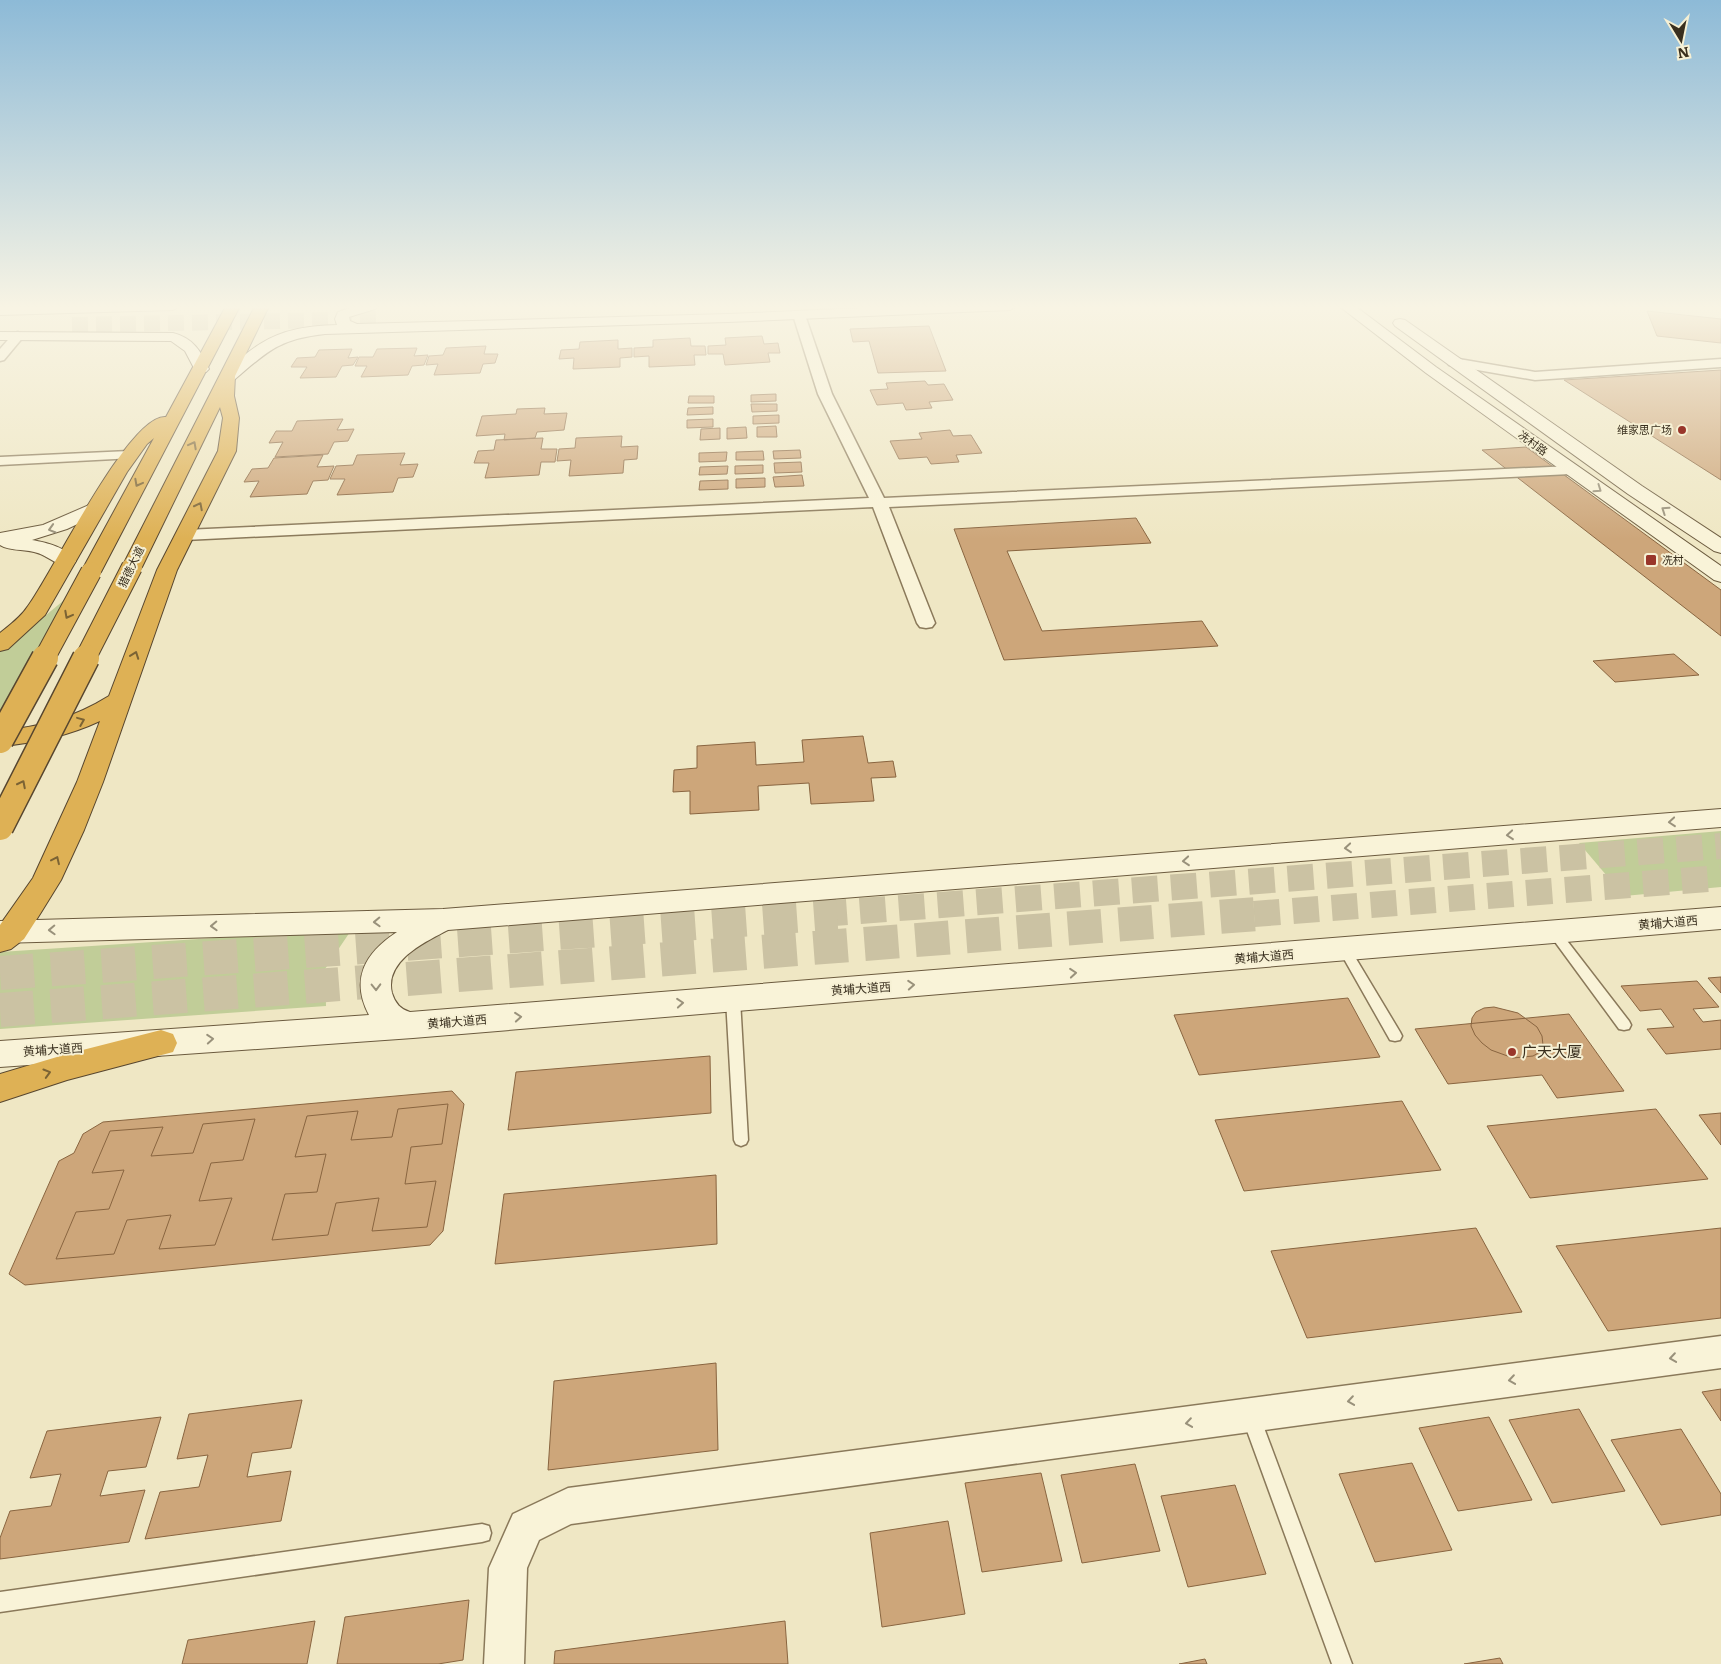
<svg xmlns="http://www.w3.org/2000/svg" width="1721" height="1664" viewBox="0 0 1721 1664" font-family="Literata,'Noto Sans SC',serif">
	<rect width="100%" height="100%" fill="#efe7c4"/>
	<path fill="#c1cd98" d="M69,596L0,720V650L16,640Z
		M1721,831V887L1624,896L1579,843Z
		M352,929L325,969L326,1006L0,1029V952Z"/>
	<path fill="#cda67a" stroke="#896540" d="M1647,311L1721,319V343L1657,336Z
		M929,326L946,371L878,373L869,341L853,342L850,329Z
		M762,336L764,344L778,343L780,353H768L770,362L725,365L723,354H708V346L726,345L725,338Z
		M690,338L691,346H705L706,355H694L695,365L649,367V356L634,357V348L653,347V340Z
		M618,340V349L632,348V357L620,358V367L573,369L574,358L559,359L561,350L579,349L580,342Z
		M486,346L484,354H498L495,363L483,364L480,373L434,375L438,364L426,365L429,356L443,355L446,348Z
		M417,348L414,356L428,355L424,365L412,366L408,375L361,377L367,366H355L359,357H373L377,349Z
		M352,349L348,358L358,357L353,365L342,366L336,377L300,378L307,367H291L297,358L315,357L319,350Z
		M1721,370V480L1564,380Z
		M925,381L928,385L944,384L953,400L929,402L932,408L906,410L903,403L877,405L870,390L888,389L886,383Z
		M776,394V401L751,402V395Z
		M689,396H714V403H688Z
		M751,404H777V411L752,412Z
		M713,407V414L687,415L688,408Z
		M545,408L544,414L567,413L564,430L537,432L535,438L504,440L505,434L476,436L482,416L516,414L517,409Z
		M779,415V423L753,424V416Z
		M343,419L337,430L354,429L348,441L334,442L328,454L275,457L283,442L269,443L276,431H292L297,421Z
		M713,419V427L687,428V420Z
		M776,426L777,437H757V427Z
		M746,427L747,438L727,439V428Z
		M720,428V439L700,440L701,429Z
		M950,430L953,436L971,435L982,453L956,455L959,462L931,464L927,457L899,459L890,441L922,439L919,433Z
		M622,436L621,447L638,446L637,459L624,460L623,473L569,476L571,460L557,461L559,449L575,448L576,438Z
		M543,438L541,449H557L555,462H541L539,475L485,478L489,463H474L478,451L494,450L496,440Z
		M1526,447L1721,590V636L1482,450Z
		M800,450L801,458L774,459L773,451Z
		M763,451L764,460H736V452Z
		M727,452L726,461L699,462V453Z
		M405,453L400,465L418,464L413,477L398,478L393,492L337,495L345,479H330L336,466L353,465L357,455Z
		M323,455L317,467L334,466L328,480L313,481L307,494L250,497L259,481L244,482L252,469L268,468L274,458Z
		M801,462L802,472L775,473L774,463Z
		M763,465V473L735,474V466Z
		M728,466L727,474L699,475L700,467Z
		M802,475L804,486L775,487L773,477Z
		M765,478V487L736,488V479Z
		M728,480V489L699,490L700,481Z
		M1136,518L1151,543L1007,551L1042,631L1202,621L1218,646L1004,660L954,529Z
		M1674,654L1699,675L1615,682L1593,661Z
		M863,736L868,763L893,761L896,777L871,778L874,801L811,804L809,783L758,786L759,810L690,814V791L673,792L674,770L697,768V746L755,742L756,765L804,762L802,740Z
		M1721,977V993L1708,978Z
		M1697,981L1719,1007L1693,1009L1703,1022L1721,1020V1049L1666,1054L1647,1029L1674,1027L1661,1009L1640,1011L1621,986Z
		M1348,998L1380,1057L1199,1075L1174,1015Z
		M1494,1007L1518,1013L1537,1027L1542,1036L1543,1045L1540,1052L1533,1056L1513,1058L1491,1050L1482,1043L1475,1035L1471,1026L1472,1018L1476,1012L1484,1008Z
		M1569,1014L1624,1091L1557,1098L1542,1075L1448,1084L1415,1029Z
		M710,1056L711,1113L508,1130L516,1072Z
		M452,1091L464,1104L443,1231L430,1245L25,1285L9,1274L59,1161L74,1153L83,1134L103,1122Z
		M1402,1101L1441,1170L1244,1191L1215,1120Z
		M448,1104L442,1144L411,1147L405,1184L436,1181L427,1227L372,1231L379,1198L336,1203L328,1235L272,1240L285,1194L317,1192L326,1154L295,1157L307,1116L358,1111L351,1140L392,1137L398,1109Z
		M1656,1109L1708,1179L1530,1198L1487,1126Z
		M1721,1113V1145L1699,1115Z
		M255,1119L243,1160L211,1163L199,1201L232,1198L215,1245L159,1249L171,1215L127,1220L114,1254L56,1259L76,1212L109,1209L124,1170L92,1173L110,1131L163,1127L151,1156L193,1153L203,1124Z
		M716,1175L717,1244L495,1264L504,1194Z
		M1476,1228L1522,1312L1307,1338L1271,1251Z
		M1721,1228V1318L1608,1331L1556,1246Z
		M716,1363L718,1450L548,1470L554,1381Z
		M1721,1389V1421L1702,1392Z
		M302,1400L291,1448L252,1453L247,1477L291,1471L281,1521L145,1539L160,1492L199,1487L208,1455L177,1459L189,1414Z
		M1579,1409L1625,1491L1552,1503L1509,1420Z
		M161,1417L146,1467L108,1471L100,1496L145,1490L129,1542L0,1559V1538L10,1511L51,1506L61,1474L30,1478L47,1431Z
		M1489,1417L1532,1500L1458,1511L1419,1428Z
		M1681,1429L1721,1494V1515L1661,1525L1611,1440Z
		M1412,1463L1452,1550L1375,1562L1339,1474Z
		M1135,1464L1160,1551L1082,1563L1061,1475Z
		M1041,1473L1062,1561L982,1572L965,1483Z
		M1235,1485L1266,1574L1188,1587L1161,1496Z
		M948,1521L965,1614L882,1627L870,1533Z
		M469,1600L463,1660L438,1664H337L345,1617Z
		M315,1621L307,1664H182L188,1640Z
		M785,1621L788,1664H554L555,1651Z
		M1500,1658L1503,1664H1464Z
		M1205,1659L1207,1664H1179Z"/>
	<g fill="none" stroke-linecap="round" stroke-linejoin="round">
		<path stroke="#cbc2a3" stroke-width="16" stroke-dasharray="16 8" stroke-linecap="butt" d="M72,325L379,319"/>
		<path stroke="#cbc2a3" stroke-width="26" stroke-dasharray="26 13" stroke-linecap="butt" d="M821,914L1721,846
			M1254,914L1721,878"/>
		<path stroke="#cbc2a3" stroke-width="34" stroke-dasharray="34 17" stroke-linecap="butt" d="M0,973L837,913
			M0,1010L1270,913"/>
		<defs>
			<path id="lane" d="M1554,928L1558,929L1629,1021L1631,1025L1629,1029L1624,1030L1619,1029L1550,935L1548,932L1550,929Z
				M1345,945L1349,947L1400,1032L1402,1036L1400,1040L1395,1041L1390,1040L1339,950L1341,947Z
				M733,994L738,996L740,999L748,1140L746,1144L741,1146L736,1144L734,1140L726,999L728,996Z
				M1251,1408L1257,1411L1260,1417L1352,1664H1332L1242,1417L1245,1411Z
				M482,1524L489,1526L491,1533L489,1540L482,1542L0,1612V1592Z"/>
			<path id="street" d="M799,312L805,315L832,394L884,498L1571,466L1576,467L1578,470L1576,473L1571,474L889,507L935,623L932,627L926,628L920,627L917,623L873,507L185,540L179,538L177,535L179,532L185,530L869,498L818,394L793,315Z
				M18,332L24,336L4,360L0,361V349L14,333Z
				M1453,358L1535,372L1721,359V367L1535,380L1449,365L1447,362Z
				M129,451L134,452L136,455L134,458L0,465V457Z
				M1721,1336V1368L571,1524L539,1540L527,1568L524,1664H484L489,1568L513,1514L568,1488Z"/>
			<path id="secondary" d="M180,306L173,310L0,315V307Z
				M356,306H377L375,309L349,317L350,321L357,324L728,314L907,306H1017L1010,310L728,322L325,334C279,339 268,351 234,380H222L220,377C225,370 234,364 240,359C271,332 297,326 337,325L335,319L338,312Z
				M1339,306H1355L1436,367L1721,566V582L1714,580L1426,373Z
				M1400,319L1405,320L1642,486L1721,538V553L1714,551L1628,494L1395,326L1393,323L1395,320Z
				M0,332L173,333C193,338 201,351 209,369L206,372H196L185,351L171,341L0,340Z
				M96,502L103,504L106,508L103,512L67,529L32,540C48,543 66,547 76,561L73,565C58,569 49,555 34,552C22,549 10,551 0,545V533L43,525Z
				M1721,809V827L448,930C425,942 384,961 392,993C395,1003 400,1009 410,1012L1721,907V929L413,1038L0,1067V1041L369,1015C350,979 365,953 397,932L0,943V921L443,909Z"/>
			<path id="highway" d="M226,306H240L101,572L98,576L91,578L84,576L81,572L154,438L147,444L127,472L45,615L8,649L0,651V633C10,625 21,617 28,606C51,576 129,413 166,417Z
				M255,306H269L235,376L234,396L239,418L236,451L177,570L103,782L84,830L61,880L40,914L24,939L11,949L0,952V925L33,878L77,782L100,721C68,736 35,743 0,746V730C40,728 75,717 109,696L157,570L218,451L223,418L220,407L142,567L139,571L132,573L125,571L122,567Z
				M161,1030L173,1034L177,1043L173,1052L67,1080L0,1102V1074L67,1054Z"/>
		</defs>
		<use href="#lane" stroke="#8a795a" stroke-width="3"/>
		<use href="#street" stroke="#8a795a" stroke-width="3"/>
		<use href="#secondary" stroke="#6b5a3e" stroke-width="2"/>
		<use href="#highway" stroke="#57462f" stroke-width="2"/>
		<use href="#lane" fill="#f9f3d8" fill-rule="evenodd"/>
		<use href="#street" fill="#f9f3d8" fill-rule="evenodd"/>
		<use href="#secondary" fill="#f9f3d8" fill-rule="evenodd"/>
		<use href="#highway" fill="#deb155" fill-rule="evenodd"/>
		<defs>
			<path id="highway-bridge-far1" d="M44,659L91,572
				M85,659L132,567"/>
			<path id="highway-bridge" d="M0,740L45,658
				M0,827L86,658"/>
		</defs>
		<use href="#highway-bridge-far1" stroke="#57462f" stroke-width="22" stroke-linecap="butt"/>
		<use href="#highway-bridge" stroke="#57462f" stroke-width="29" stroke-linecap="butt"/>
		<use href="#highway-bridge-far1" stroke="#deb155" stroke-width="20"/>
		<use href="#highway-bridge" stroke="#deb155" stroke-width="26"/>
	</g>
	<defs><path id="oneway-chevron" d="M-2-3.5L2.5 0L-2 3.5" fill="none" stroke-width="1.6" stroke-linecap="round" stroke-linejoin="round" transform="scale(1.25)"/></defs>
	<g stroke="#7b6334">
		<use href="#oneway-chevron" transform="translate(193 445) rotate(-62)"/>
		<use href="#oneway-chevron" transform="translate(138 483) rotate(118)"/>
		<use href="#oneway-chevron" transform="translate(199 506) rotate(-63)"/>
		<use href="#oneway-chevron" transform="translate(68 615) rotate(118)"/>
		<use href="#oneway-chevron" transform="translate(135 655) rotate(-70)"/>
		<use href="#oneway-chevron" transform="translate(81 721) rotate(-22)"/>
		<use href="#oneway-chevron" transform="translate(22 784) rotate(-63)"/>
		<use href="#oneway-chevron" transform="translate(56 860) rotate(-65)"/>
		<use href="#oneway-chevron" transform="translate(47 1073) rotate(-16)"/>
	</g>
	<g stroke="#99917b">
		<use href="#oneway-chevron" transform="translate(1598 489) rotate(35)"/>
		<use href="#oneway-chevron" transform="translate(1665 510) rotate(-146)"/>
		<use href="#oneway-chevron" transform="translate(52 529) rotate(163)"/>
		<use href="#oneway-chevron" transform="translate(1672 822) rotate(175)"/>
		<use href="#oneway-chevron" transform="translate(1510 835) rotate(175)"/>
		<use href="#oneway-chevron" transform="translate(1348 848) rotate(175)"/>
		<use href="#oneway-chevron" transform="translate(1186 861) rotate(175)"/>
		<use href="#oneway-chevron" transform="translate(377 922) rotate(178)"/>
		<use href="#oneway-chevron" transform="translate(214 926) rotate(178)"/>
		<use href="#oneway-chevron" transform="translate(52 930) rotate(178)"/>
		<use href="#oneway-chevron" transform="translate(1073 973) rotate(-5)"/>
		<use href="#oneway-chevron" transform="translate(911 985) rotate(-4)"/>
		<use href="#oneway-chevron" transform="translate(376 987) rotate(89)"/>
		<use href="#oneway-chevron" transform="translate(680 1003) rotate(-5)"/>
		<use href="#oneway-chevron" transform="translate(518 1017) rotate(-5)"/>
		<use href="#oneway-chevron" transform="translate(210 1039) rotate(-4)"/>
		<use href="#oneway-chevron" transform="translate(1673 1358) rotate(172)"/>
		<use href="#oneway-chevron" transform="translate(1512 1380) rotate(172)"/>
		<use href="#oneway-chevron" transform="translate(1351 1401) rotate(172)"/>
		<use href="#oneway-chevron" transform="translate(1189 1423) rotate(172)"/>
	</g>
	<linearGradient id="sky" x2="0" y2="1"><stop stop-color="#8dbad7"/><stop offset="0.57" stop-color="#f8f4e4"/><stop offset="1" stop-color="#f8f4e4" stop-opacity="0"/></linearGradient>
	<rect width="1721" height="539" fill="url(#sky)"/>
	<g fill="#99362a" stroke="#f6f0d4" stroke-width="2">
		<circle cx="1682" cy="430" r="5"/>
		<rect x="1645" y="554" width="12" height="12" rx="2.5"/>
		<circle cx="1512" cy="1052" r="5"/>
	</g>
	<g text-anchor="middle" stroke-width="4" stroke-linejoin="round" paint-order="stroke">
		<g font-size="11" fill="#392f1e" stroke="#f6f0d4" text-anchor="end">
			<text x="1672" y="434">维家思广场</text>
			<text x="1662" y="564" text-anchor="start">冼村</text>
		</g>
		<g font-size="11" fill="#392f1e" stroke="#f6f0d4">
			<text transform="translate(1533 443) rotate(36)" y="4">冼村路</text>
			<text transform="translate(131 567) rotate(-64)" y="4">猎德大道</text>
		</g>
		<g font-size="12" fill="#392f1e" stroke="#f6f0d4">
			<text transform="translate(1668 923) rotate(-5)" y="4">黄埔大道西</text>
			<text transform="translate(1264 957) rotate(-5)" y="4">黄埔大道西</text>
			<text transform="translate(861 989) rotate(-4)" y="4">黄埔大道西</text>
			<text transform="translate(457 1022) rotate(-5)" y="4">黄埔大道西</text>
			<text transform="translate(53 1050) rotate(-4)" y="4">黄埔大道西</text>
		</g>
		<g font-size="15" fill="#392f1e" stroke="#f6f0d4" text-anchor="start">
			<text x="1522" y="1057">广天大厦</text>
		</g>
	</g>
	<g transform="translate(1681 40) rotate(170)" stroke="#f6f0d4" stroke-width="4" paint-order="stroke">
	<path d="M0-4L9 19L0 12L-9 19Z" fill="#392f1e"/>
	<text y="-8" font-size="14" font-weight="bold" text-anchor="middle" fill="#392f1e">N</text>
	</g>
</svg>
